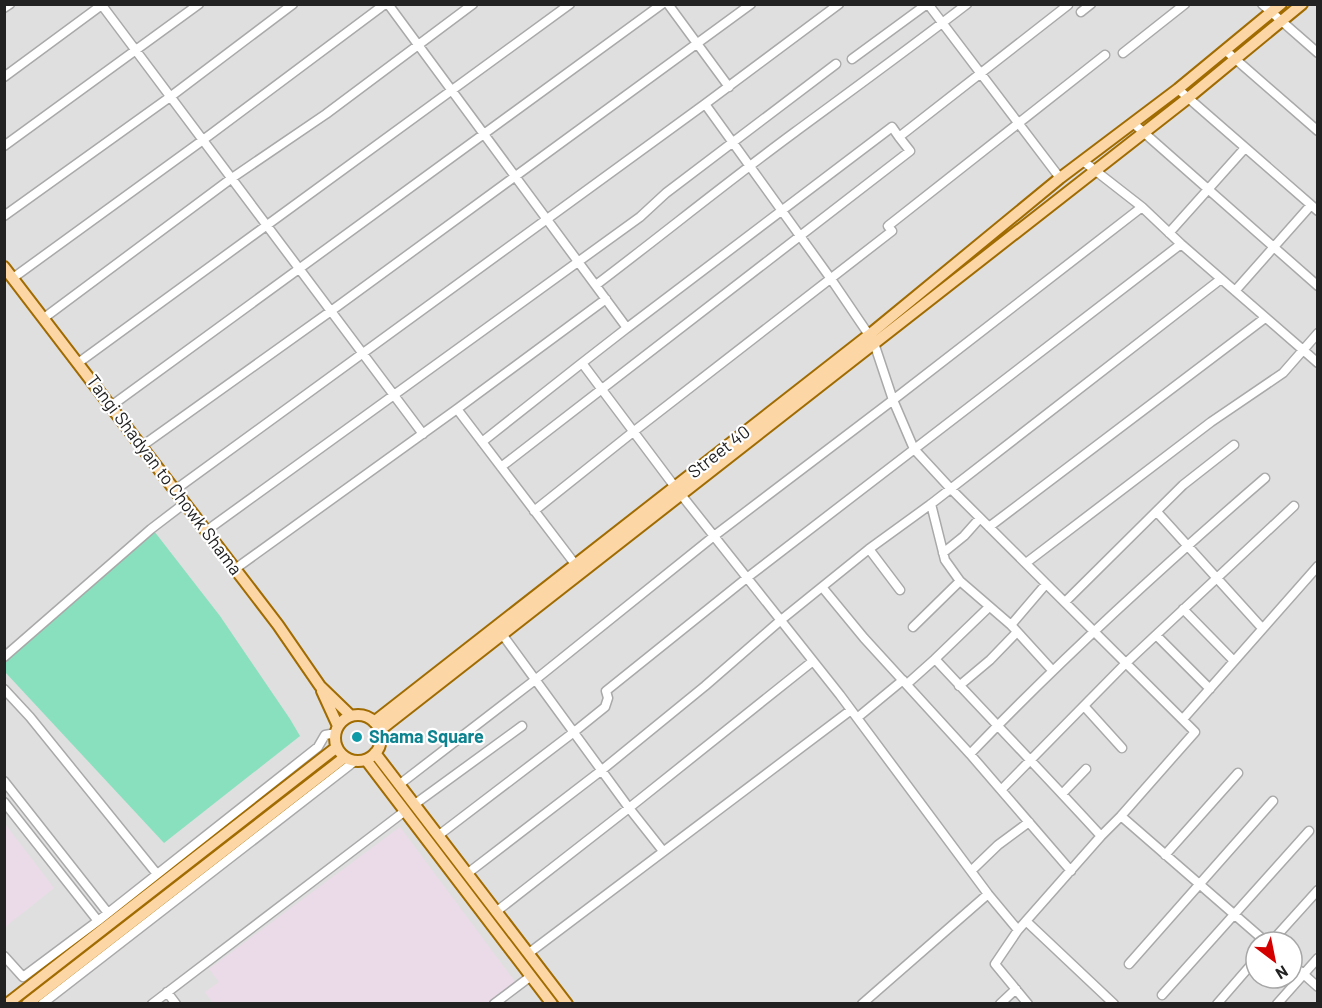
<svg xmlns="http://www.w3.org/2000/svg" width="1322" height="1008" viewBox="0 0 1322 1008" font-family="Barlow,sans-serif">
	<rect width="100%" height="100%" fill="#f2efe9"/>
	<path fill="#e0dfdf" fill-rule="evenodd" d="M5,5H1317V1003L5,1004ZM1256,942H1292V978H1256Z"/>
	<path fill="#ebdbe8" d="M5,824L54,888L5,927Z
		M400,827L516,983L488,1004H214L205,992L219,982L209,969Z"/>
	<path fill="#88e0be" d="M154,531L220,616L290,719L300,736L164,843L5,672V662Z"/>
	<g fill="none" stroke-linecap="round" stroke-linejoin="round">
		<defs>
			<path id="minor" d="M101,4L423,434
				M388,4L627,328L582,363L675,487L840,695L988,894L1018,930L1026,921L1114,1004
				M668,4L729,87
				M928,4L1060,178
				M1262,4L1318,53
				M4,8L10,4
				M1081,12L1091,4
				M1225,50L1318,131
				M1123,53L1185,4
				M852,59L927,4
				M4,77L103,4
				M1178,89L1318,211
				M705,104L831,279L869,335L874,343L893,400L914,449L951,489L1195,732L1121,816L1101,836L1026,921
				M1133,123L1318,286
				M4,146L199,4
				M1083,161L1142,207L1181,244L1318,363
				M4,216L170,97L293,4
				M1169,233L1245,148
				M13,278L203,140L385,4
				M596,285C662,235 727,182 795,132C852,90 910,48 967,4
				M1235,291L1311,205
				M44,318L232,178L326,114L473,4
				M627,328L892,127L899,137L1068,5
				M78,363L570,4
				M111,406L662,4
				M457,409L575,564
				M482,442L582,363
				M142,446L331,311L751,4
				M501,467L910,151L899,137
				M175,490L705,104L839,4
				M931,504L945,560L960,581L1011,625L1052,670
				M534,511L633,432L892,231L888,226L1105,55
				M1157,512L1262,628
				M989,527L1265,318
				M206,531L640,217L666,193L836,64
				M869,549L900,590
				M943,553L964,536L980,518
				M1026,563L1211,422L1283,373L1318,333
				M235,569L457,409L606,299
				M822,587L864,638L970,754L1071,871
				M1065,602L1183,485L1234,445
				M989,607L935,659C990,718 1046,776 1101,836
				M1183,609L1233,660
				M1011,625L1046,584
				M913,627L960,581
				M499,630L629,808L663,851
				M1156,635L1210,689
				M4,657L151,529L185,503
				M907,684L935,659
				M959,686L990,660L1017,632
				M4,689L30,717L157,874
				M1084,706L1122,748
				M857,718L903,680
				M1183,719L1318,566
				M970,754C1064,656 1163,566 1265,478
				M4,781L108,913
				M400,784L535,680L714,536L893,400L1142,207
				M1002,789L1126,663L1294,506
				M1062,794L1086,769
				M4,802L98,921L23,977L4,956
				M415,804L522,726
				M1121,816L1266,942
				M439,835L574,732L605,707L608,698L606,691L748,577L1181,244
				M1165,855L1238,773
				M971,871L998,845L1029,822
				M468,873L602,770L705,686L781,620L869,549L931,504L1221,279
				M497,911L629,808L813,661
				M98,921L318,747L325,735L336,733
				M1018,930L995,964L1028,1004
				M1271,942L1318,890
				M529,953L851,710
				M1129,964L1273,801
				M1292,964L1318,987
				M167,992L176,1004
				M1162,995L1309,831
				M42,1004L355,761
				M152,1004L405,811
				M494,1004L531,976
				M862,1004L988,894
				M1000,1004L1016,989
				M1217,1004L1256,959
				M1277,1004L1318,958"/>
			<path id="major" d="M4,267L278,625L320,686L351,716
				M322,691L338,726
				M335 738a23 23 0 1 1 46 0a23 23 0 1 1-46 0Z
				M374,722L869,335L1060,178L1178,89L1281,4
				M380,730L1188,98L1302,4
				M375,753L567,1004
				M366,760L552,1004
				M7,1004L337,747
				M27,1004L345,757"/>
		</defs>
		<use href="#minor" stroke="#a9a9a9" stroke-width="11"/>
		<use href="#major" stroke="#a06b00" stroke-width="14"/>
		<use href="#minor" stroke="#fff" stroke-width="8"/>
		<use href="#major" stroke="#fcd6a4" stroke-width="10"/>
	</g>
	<circle fill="#0f9aa8" stroke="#fff" stroke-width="2" cx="357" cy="737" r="6"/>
	<g text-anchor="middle" stroke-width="4.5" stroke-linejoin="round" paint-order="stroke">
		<g font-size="18" fill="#222" stroke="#fff">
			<text transform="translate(719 452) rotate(-38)" y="6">Street 40</text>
			<text transform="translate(164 475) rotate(53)" y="6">Tangi Shadyan to Chowk Shama</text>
		</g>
		<g font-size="18" font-weight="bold" fill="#0d838f" stroke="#fff" text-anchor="start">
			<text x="369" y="743">Shama Square</text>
		</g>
	</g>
	<rect width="1322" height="1008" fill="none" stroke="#222222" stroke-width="12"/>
	<g transform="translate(1274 960) rotate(148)"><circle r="28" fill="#ffffff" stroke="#a7a7a7" stroke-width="1.5"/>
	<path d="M0-4.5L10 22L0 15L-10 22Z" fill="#d40000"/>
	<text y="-9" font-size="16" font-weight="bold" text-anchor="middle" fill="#222222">N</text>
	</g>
</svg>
